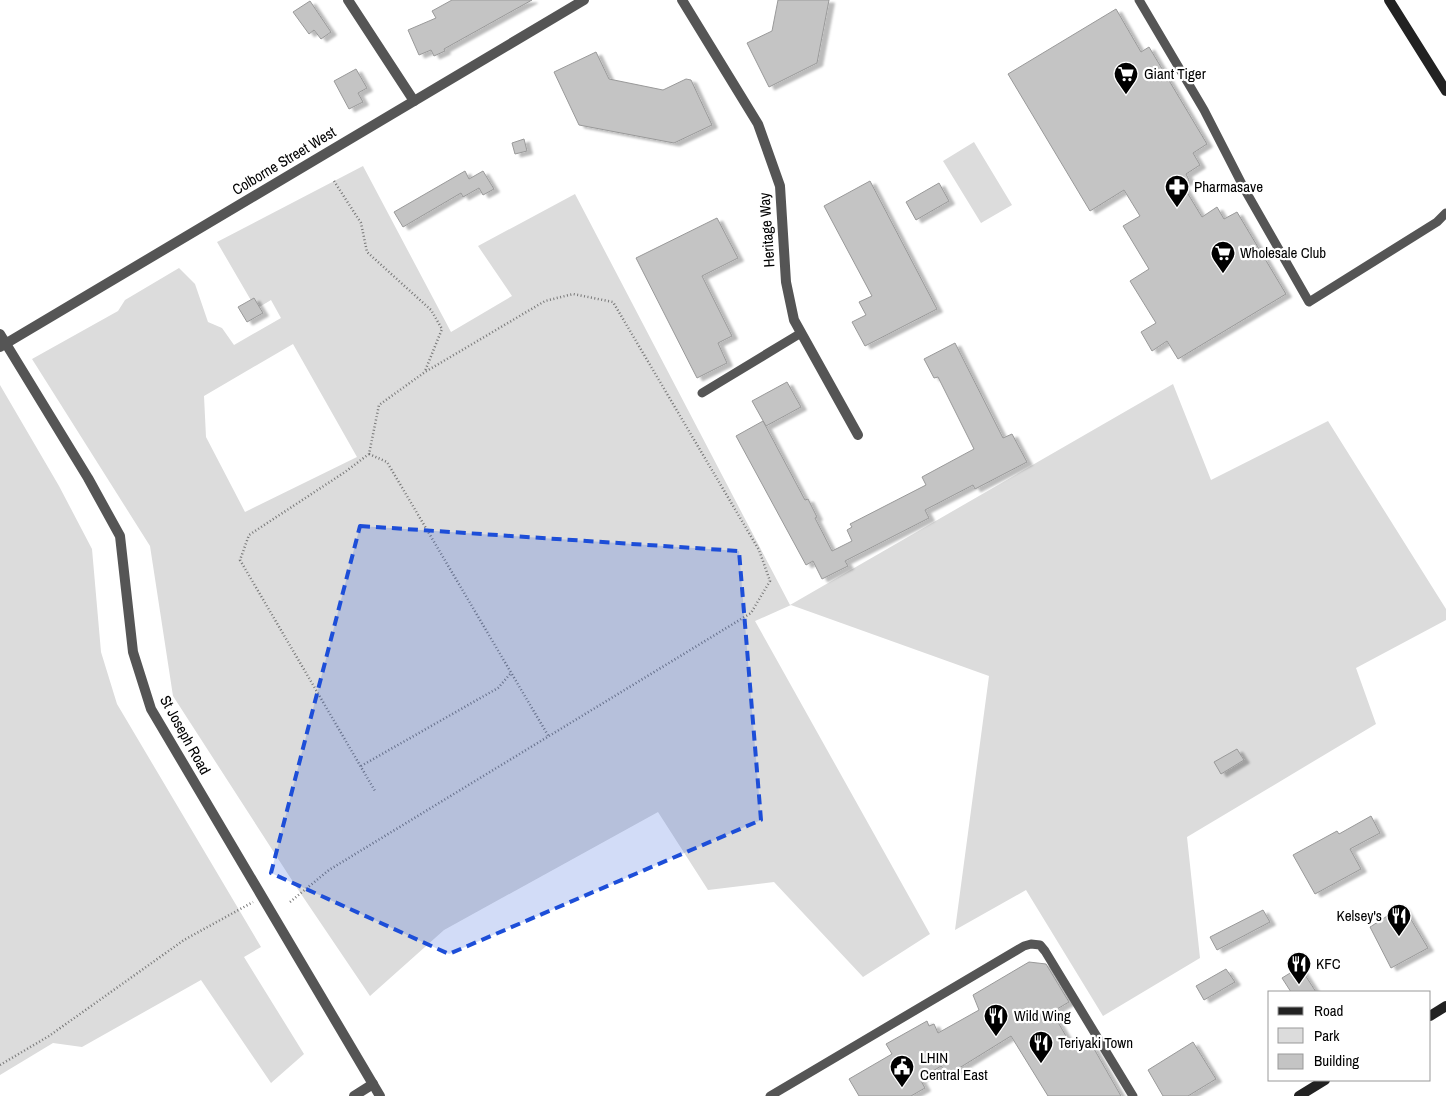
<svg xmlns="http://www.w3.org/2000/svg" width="1446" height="1096" viewBox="0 0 1446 1096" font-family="'Archivo Narrow',sans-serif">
	<defs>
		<filter id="shadow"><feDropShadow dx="5.5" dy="3" stdDeviation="1" flood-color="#0004"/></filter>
	</defs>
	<rect width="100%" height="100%" fill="#fff"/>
	<path fill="#dcdcdc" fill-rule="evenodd" d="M974,142L1012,205L981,223L943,161Z
		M363,166L451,332L512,296L478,246L575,194L790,605L1173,384L1211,480L1328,421L1446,609V620L1356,668L1376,724L1187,837L1200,958L1103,1016L1026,890L955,930L989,676L791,605L755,621L930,934L863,977L774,882L708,890L658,812L444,930L370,996L297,888L173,696L150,546L32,359L118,311L125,300L179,268L195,284L208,322L222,328L234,345L281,318L271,300L256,309L217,242ZM293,344L357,457L245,512L206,437L204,396Z
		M0,385L59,486L92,549L101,652L117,704L261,947L244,957L304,1054L271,1083L201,980L82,1047L53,1043L0,1075Z"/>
	<path fill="#c4c4c4" stroke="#999" filter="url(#shadow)" d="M452,0H532L444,49L445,51L434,56L431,50L419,55L408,30L436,18L432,11Z
		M778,0H829L817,63L769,87L747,43L772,31Z
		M310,1L331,32L321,39L314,30L309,34L293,12Z
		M1116,9L1141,52L1149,47L1207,144L1193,153L1200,165L1186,174L1189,180L1182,184L1202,217L1217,207L1224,219L1237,212L1286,294L1178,359L1167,341L1152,351L1141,332L1156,323L1130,281L1149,269L1123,226L1140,216L1124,190L1090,211L1008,74Z
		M596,52L609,79L663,90L686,79L691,80L712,125L674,143L579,125L554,72Z
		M356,69L367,88L358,93L363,102L349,109L334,81Z
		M524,139L527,151L515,154L512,143Z
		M465,171L469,179L483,171L494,189L483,195L479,188L463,197L461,193L403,227L394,212Z
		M870,181L937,309L865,346L852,322L866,315L859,302L872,296L824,206Z
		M939,183L949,201L916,220L906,202Z
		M717,218L738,258L702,276L732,336L718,343L727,363L697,378L636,258Z
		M254,298L263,313L247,322L238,307Z
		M955,343L1003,438L1012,434L1027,462L975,489L973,485L925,510L929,518L845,561L848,566L822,579L813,561L806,565L736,436L763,421L805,500L808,499L817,517L815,518L832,551L852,541L847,530L852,527L850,524L926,485L922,477L974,449L938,377L934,378L924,359Z
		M787,382L801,407L766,426L752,401Z
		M1237,749L1244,760L1221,774L1214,762Z
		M1371,816L1380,833L1350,849L1361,869L1315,894L1293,855L1337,831L1339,834Z
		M1403,906L1428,948L1391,968L1370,927Z
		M1263,910L1270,922L1217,950L1210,937Z
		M1029,962L1046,964L1069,1002L1052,1012L1073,1048L1089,1040L1121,1096H1048L1011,1036L948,1075L941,1066L920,1079L925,1088L911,1096H859L849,1079L892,1054L886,1044L927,1021L929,1026L934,1024L938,1033L979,1010L973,995Z
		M1300,967L1316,992H1291L1282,978Z
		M1226,969L1235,982L1204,1000L1196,986Z
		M1193,1042L1216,1079L1188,1096H1163L1148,1070Z"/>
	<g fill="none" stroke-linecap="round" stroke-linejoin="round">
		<path stroke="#777" stroke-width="2.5" stroke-dasharray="1 2.5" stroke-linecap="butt" d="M334,181L361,223L367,252L431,310L442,329L425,371
			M369,454L387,462L549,737
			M361,766L498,688L511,673
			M290,902L329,870L751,613L770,581L759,550L613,302L573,294L545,301L425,372L379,405L369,454L345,472L249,535L240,560L375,791
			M0,1065L49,1036L184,940L253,902"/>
		<path stroke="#555" stroke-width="9" d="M1139,0L1204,110L1245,190L1309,302L1437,222L1446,213
			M702,393L801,333
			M770,1096L1024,946L1031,944L1040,945L1045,951L1133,1096"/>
		<path stroke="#555" stroke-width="10" d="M348,0L414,101
			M682,0L758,124L780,186L786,282L794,320L858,435
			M354,1096L373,1084"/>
		<path stroke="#555" stroke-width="10" d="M0,334L88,478L120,536L133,652L151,709L380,1096
			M0,347L584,0"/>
		<path stroke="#222" stroke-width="10" d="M1389,0L1446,91
			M1430,1016L1446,1006
			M1299,1096L1325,1080"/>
	</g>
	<path fill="#1d4ed8" fill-opacity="0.2" stroke="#1d4ed8" stroke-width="4" stroke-dasharray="10 6" stroke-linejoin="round" d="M360,526L739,551L761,820L449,954L271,873Z"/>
	<defs>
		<symbol id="supermarket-pin" viewBox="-11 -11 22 30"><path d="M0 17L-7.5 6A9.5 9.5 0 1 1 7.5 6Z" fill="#000" stroke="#fff"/><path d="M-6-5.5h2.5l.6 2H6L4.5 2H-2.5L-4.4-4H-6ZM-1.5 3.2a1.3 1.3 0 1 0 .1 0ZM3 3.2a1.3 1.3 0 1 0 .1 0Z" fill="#fff"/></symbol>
		<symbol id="pharmacy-pin" viewBox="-11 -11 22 30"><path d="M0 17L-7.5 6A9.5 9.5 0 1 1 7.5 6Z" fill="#000" stroke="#fff"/><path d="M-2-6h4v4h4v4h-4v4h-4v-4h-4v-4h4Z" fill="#fff"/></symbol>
		<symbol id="restaurant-pin" viewBox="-11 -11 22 30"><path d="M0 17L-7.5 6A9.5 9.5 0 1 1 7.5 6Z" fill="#000" stroke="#fff"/><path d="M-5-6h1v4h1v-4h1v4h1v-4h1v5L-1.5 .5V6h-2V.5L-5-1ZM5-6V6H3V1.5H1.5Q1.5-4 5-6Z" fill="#fff"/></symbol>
		<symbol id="civic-pin" viewBox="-11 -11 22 30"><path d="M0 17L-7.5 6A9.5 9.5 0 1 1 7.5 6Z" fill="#000" stroke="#fff"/><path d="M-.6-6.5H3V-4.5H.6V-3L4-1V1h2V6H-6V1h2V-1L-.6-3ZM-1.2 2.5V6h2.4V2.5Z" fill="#fff"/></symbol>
	</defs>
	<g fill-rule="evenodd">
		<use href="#supermarket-pin" x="1112" y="60" width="28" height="38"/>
		<use href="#pharmacy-pin" x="1163" y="173" width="28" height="38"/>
		<use href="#supermarket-pin" x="1209" y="239" width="28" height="38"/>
		<use href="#restaurant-pin" x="1385" y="902" width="28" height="38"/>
		<use href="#restaurant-pin" x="1285" y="950" width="28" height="38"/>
		<use href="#restaurant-pin" x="982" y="1002" width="28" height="38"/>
		<use href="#restaurant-pin" x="1027" y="1029" width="28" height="38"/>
		<use href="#civic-pin" x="888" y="1053" width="28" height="38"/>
	</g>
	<g text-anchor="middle" stroke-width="4.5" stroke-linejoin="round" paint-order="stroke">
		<g font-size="15" fill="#000" stroke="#fff" text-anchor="start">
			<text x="1144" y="79">Giant Tiger</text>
			<text x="1194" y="192">Pharmasave</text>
			<text x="1240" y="258">Wholesale Club</text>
			<text x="1382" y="921" text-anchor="end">Kelsey's</text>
			<text x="1316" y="969">KFC</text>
			<text x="1014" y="1021">Wild Wing</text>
			<text x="1058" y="1048">Teriyaki Town</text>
			<text x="920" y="1063">LHIN<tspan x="920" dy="17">Central East</tspan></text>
		</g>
		<g font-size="15" fill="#000" stroke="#fff">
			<text transform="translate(284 161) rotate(-31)" y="5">Colborne Street West</text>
			<text transform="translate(767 230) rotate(-94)" y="5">Heritage Way</text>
			<text transform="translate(185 735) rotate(61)" y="5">St Joseph Road</text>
		</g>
	</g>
	<rect x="1268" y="991" width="162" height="90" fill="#ffffff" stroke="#999999"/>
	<rect x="1278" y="1007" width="25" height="8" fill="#222222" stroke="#999999"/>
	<text x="1314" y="1016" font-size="15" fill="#000000">Road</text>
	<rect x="1278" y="1028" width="25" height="15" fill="#dcdcdc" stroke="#999999"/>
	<text x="1314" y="1041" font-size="15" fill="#000000">Park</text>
	<rect x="1278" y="1054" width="25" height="15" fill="#c4c4c4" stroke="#999999"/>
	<text x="1314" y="1066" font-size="15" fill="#000000">Building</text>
</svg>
